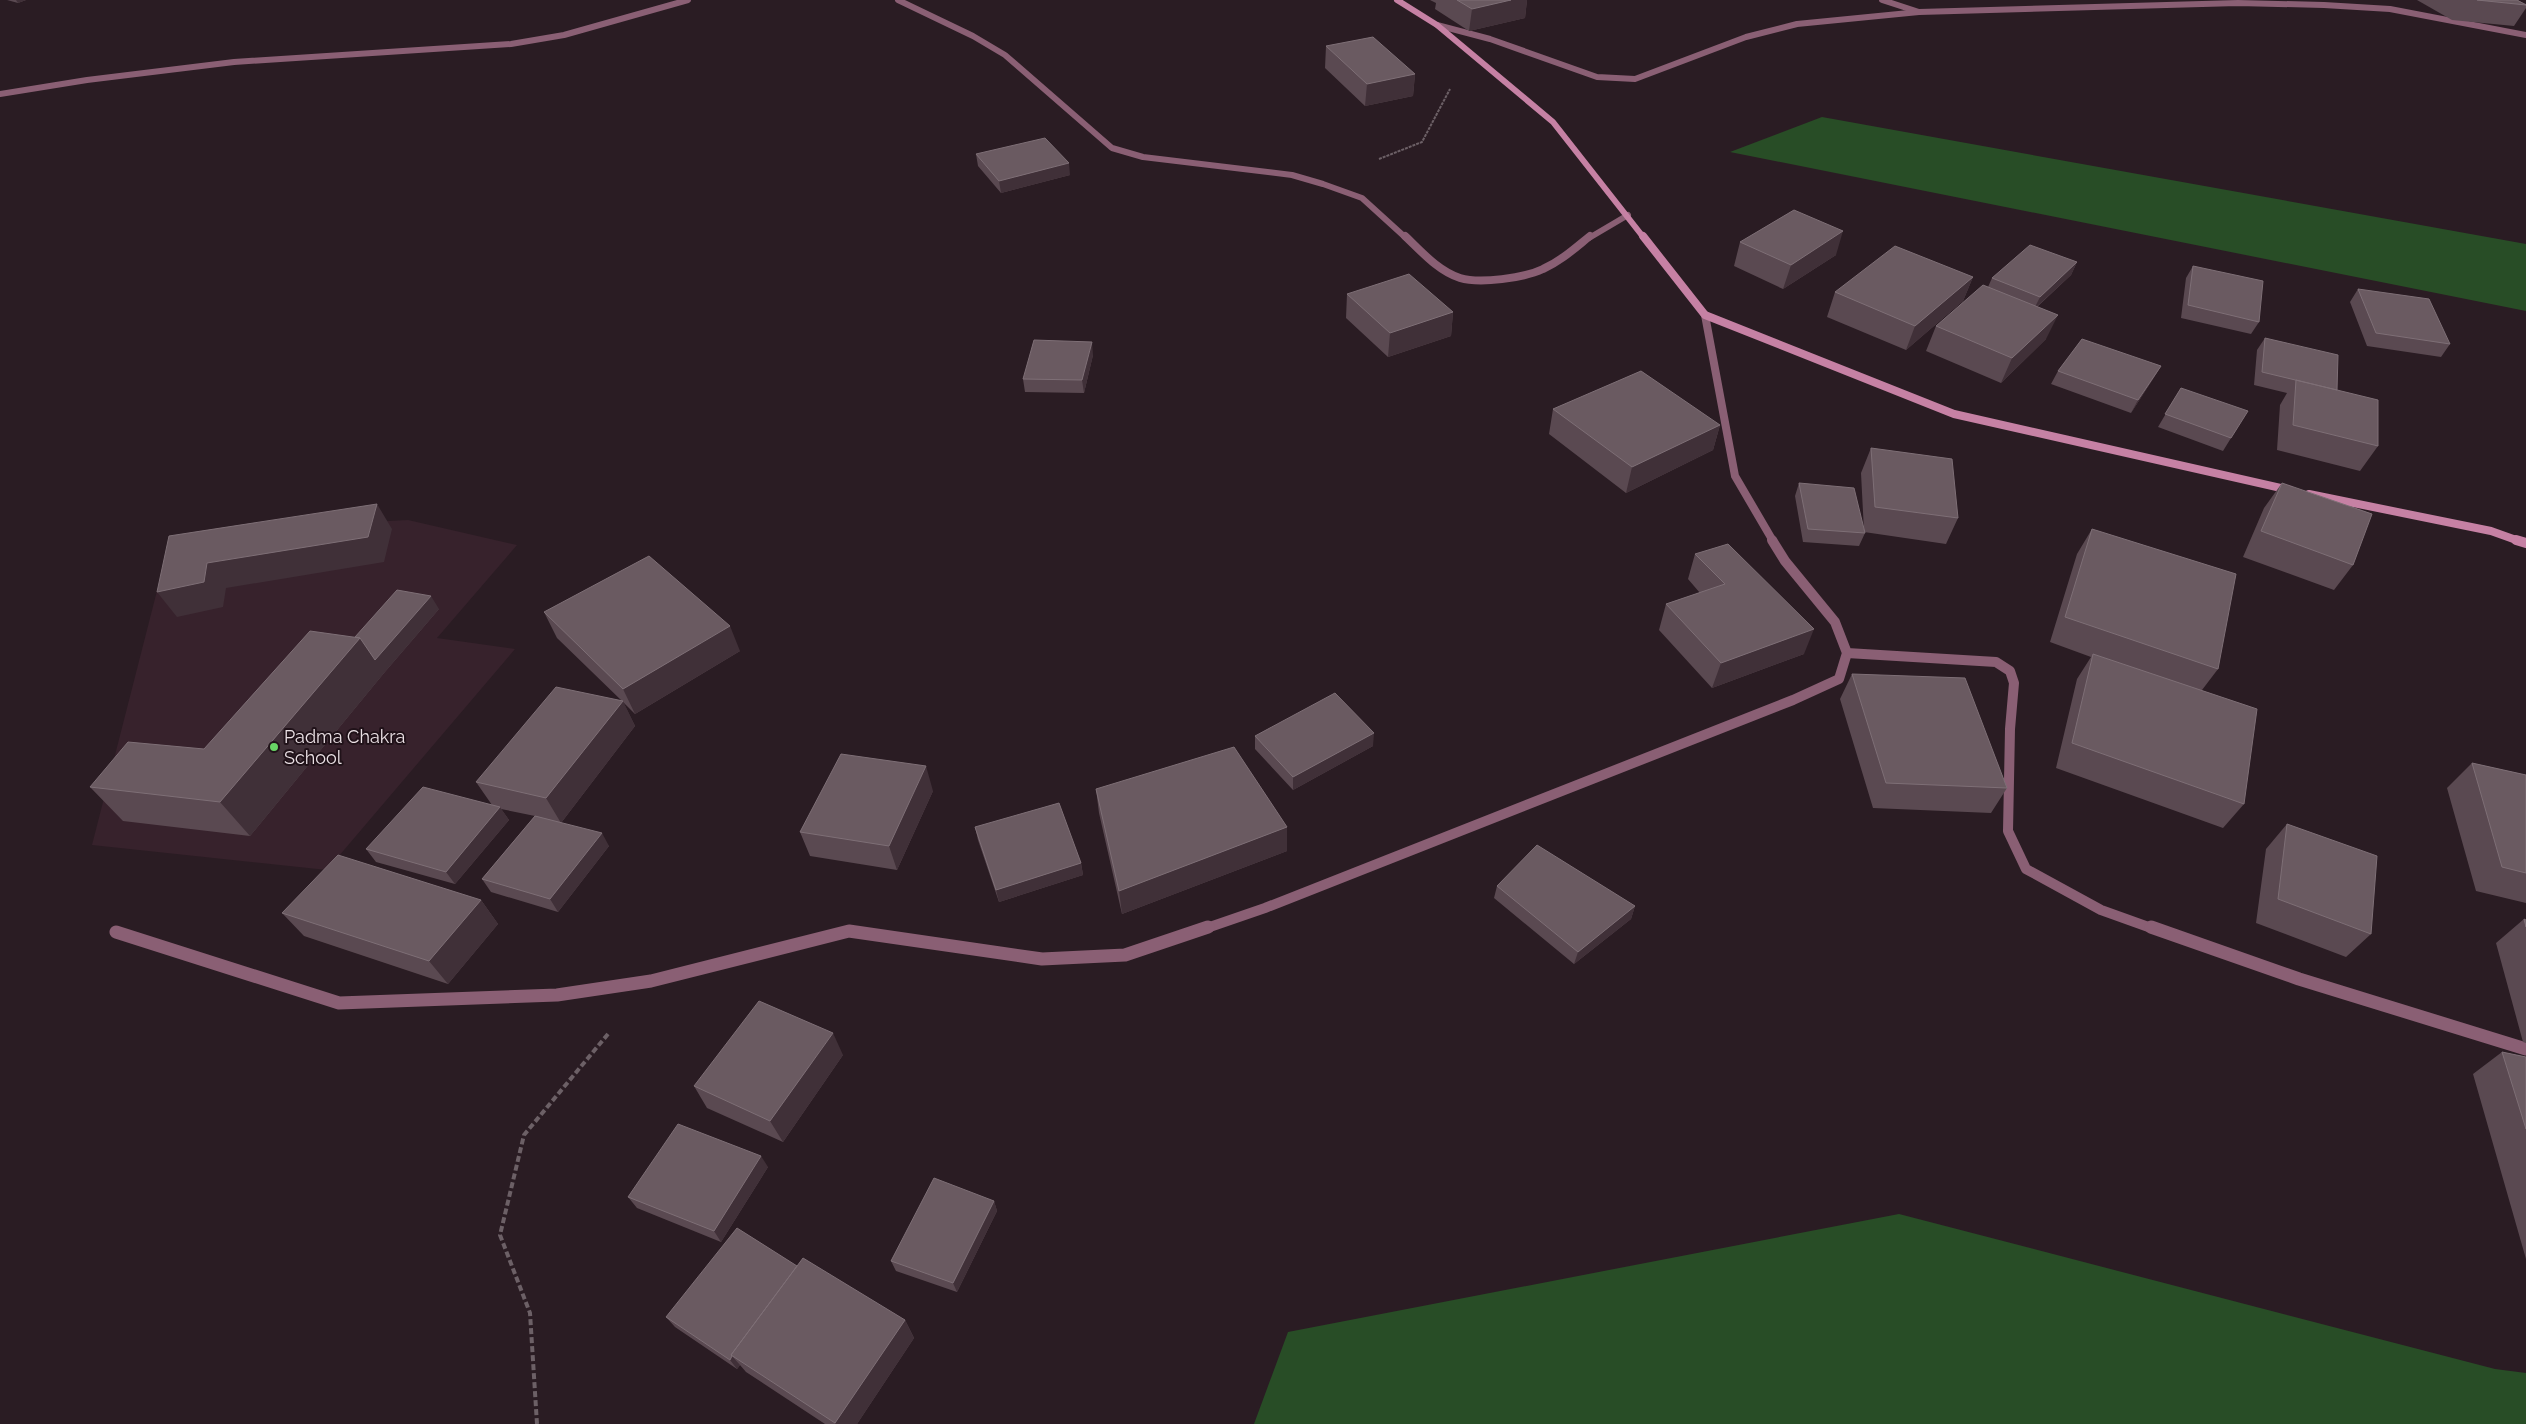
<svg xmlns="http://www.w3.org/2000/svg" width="2526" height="1424" viewBox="0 0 2526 1424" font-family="Raleway,sans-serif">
	<rect width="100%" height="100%" fill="#2a1c23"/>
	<path fill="#37222c" d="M408,520L517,545L437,638L515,649L327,870L92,845L170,540L256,528Z"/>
	<path fill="#284d26" d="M1822,117L2526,244V311L1730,152Z
		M1899,1214L2495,1369L2526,1373V1424H1254L1288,1332Z"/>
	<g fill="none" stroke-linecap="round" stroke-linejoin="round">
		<path stroke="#6c6066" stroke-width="2" stroke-dasharray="3 1" stroke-linecap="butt" d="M1379,159L1422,142L1450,89"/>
		<path stroke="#6c6066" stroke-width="4" stroke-dasharray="6 3" stroke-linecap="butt" d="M537,1424L530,1313L500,1235L524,1135L608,1034"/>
		<path stroke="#8a5f74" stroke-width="6" d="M1882,0L1919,12"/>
		<path stroke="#8a5f74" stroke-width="6" d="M898,0L973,36L1005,55L1112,148L1143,157L1292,175L1323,184L1362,198L1406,238
			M1437,25L1490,39L1597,77L1635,79L1746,37L1797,24L1919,12L2238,3L2324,5L2390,9L2526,35
			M0,94L87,80L234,62L511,44L564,35L688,0
			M1589,238L1628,215"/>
		<path stroke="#8a5f74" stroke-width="8" d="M1405,236C1421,251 1438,271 1460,278C1480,284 1524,278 1543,269C1561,261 1575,248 1590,236
			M1705,315L1735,476L1773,541"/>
		<path stroke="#8a5f74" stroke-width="10" d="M1847,653L1996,662L2010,671L2014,683L2010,729L2008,831L2026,869L2101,910L2154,929
			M1204,929L1265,908L1793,700L1839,679L1847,653L1835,622L1785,561L1772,540"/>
		<path stroke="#8a5f74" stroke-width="13" d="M2151,927L2299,979L2526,1049
			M116,932L339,1003L557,995L651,981L849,931L1042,959L1125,955L1208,927"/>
		<path stroke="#c681a4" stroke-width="6" d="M1397,0L1437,25L1553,122L1644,238"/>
		<path stroke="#c681a4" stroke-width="8" d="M1643,236L1705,315L1954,414L2290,490
			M2309,494L2491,531L2519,541"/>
		<path stroke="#c681a4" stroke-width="10" d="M2516,540L2526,543"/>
	</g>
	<path fill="#5a4951" d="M7,0H26L18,3Z
		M1430,0H1527L1525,18L1469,31L1435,9L1436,3Z
		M2417,0H2517L2526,4V8L2514,26L2452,20Z
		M1326,46L1415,74L1413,96L1365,106L1325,68Z
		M976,154L1070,175L1001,193L978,166Z
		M1740,242L1836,255L1783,289L1734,266Z
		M2077,262L2071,275L2037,307L2046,339L2001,383L1926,351L1936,326L1988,287L1992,278Z
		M2193,266L2259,322L2251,334L2181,318L2186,278Z
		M1973,277L1963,301L1906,350L1827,317L1835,292Z
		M2358,289L2450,344L2441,357L2367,346L2350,302Z
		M1347,294L1453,312L1451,336L1388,357L1346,318Z
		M2265,338L2337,390L2378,446L2360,471L2277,450L2280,405L2287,393L2254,385L2257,350Z
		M1093,355L1084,393L1025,392L1023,379Z
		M2161,366L2153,379L2131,413L2051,384L2058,371Z
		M2181,388L2231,438L2223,451L2158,427Z
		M1553,409L1720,425L1713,450L1626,493L1549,434Z
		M1871,448L1958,518L1946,544L1864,532L1865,533L1859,546L1803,542L1795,496L1799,483L1864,531L1861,473Z
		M2282,483L2353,565L2334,590L2243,557L2264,508Z
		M2092,529L2218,669L2202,690L2244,804L2223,828L2056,768L2077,679L2091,657L2050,642L2077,554Z
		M1695,554L1804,654L1712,688L1659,630L1666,604L1700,593L1688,579Z
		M439,609L384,673L250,836L123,821L90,787L204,749L355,637Z
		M544,612L740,651L635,714L623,702L635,726L561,823L609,846L558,912L491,892L482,879L535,816L501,809L509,820L455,884L376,862L366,849L492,805L476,782L622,701L557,638Z
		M1852,674L2007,788L1991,813L1873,808L1840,699Z
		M1255,736L1373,746L1293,790L1255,749Z
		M2472,763L2526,775V903L2476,891L2447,788Z
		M1096,789L1287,827V851L1122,914L1099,813Z
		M933,791L897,870L810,856L800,832Z
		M2287,824L2371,934L2346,957L2256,923L2266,849Z
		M975,827L1081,863L1083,875L999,902L978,840Z
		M1497,886L1635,906L1631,919L1574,964L1494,898Z
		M481,900L498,924L448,984L304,936L282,913Z
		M2524,919L2526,920V1043L2523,1042L2496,943Z
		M2502,1052L2526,1057V1259L2473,1074Z
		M843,1055L783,1142L707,1108L694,1086Z
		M768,1167L721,1242L637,1208L628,1197Z
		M994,1201L997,1211L957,1292L896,1271L891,1261Z
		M797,1266L905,1320L914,1338L857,1424H825L746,1372L740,1365L737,1369L675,1327L666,1317Z"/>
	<path fill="#403038" d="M16,0H26L18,3Z
		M1511,0H1527L1525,18L1469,31L1472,9Z
		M1415,74L1413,96L1365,106L1367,84Z
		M1069,163L1070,175L1001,193L999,181Z
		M1843,231L1836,255L1783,289L1791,265Z
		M2077,262L2071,275L2034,309L2040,297Z
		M1973,277L1963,301L1906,350L1915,326Z
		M1453,312L1451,336L1388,357L1390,333Z
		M2058,315L2046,339L2001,383L2012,358Z
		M1092,342L1093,355L1084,393L1082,380Z
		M2161,366L2153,379L2131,413L2138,400Z
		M1720,425L1713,450L1626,493L1632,467Z
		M377,504L392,529L384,562L226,588L223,607L177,617L157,592L207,563Z
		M431,596L439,609L384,673L250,836L220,802L360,638Z
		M730,626L740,651L635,714L623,689Z
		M1814,629L1804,654L1712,688L1721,663Z
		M623,701L635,726L561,823L546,798Z
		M1374,733L1373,746L1293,790V777Z
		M926,766L933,791L897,870L889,846Z
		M500,807L509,820L455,884L446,872Z
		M1287,827V851L1122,914L1119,891Z
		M602,833L609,846L558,912L550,899Z
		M1081,863L1083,875L999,902L996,890Z
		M481,900L498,924L448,984L429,961Z
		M1635,906L1631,919L1574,964L1578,952Z
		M833,1033L843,1055L783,1142L770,1121Z
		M761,1156L768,1167L721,1242L714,1231Z
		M994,1201L997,1211L957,1292L953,1283Z
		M905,1320L914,1338L857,1424H836L835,1423Z
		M732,1356L740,1365L737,1369L730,1360Z"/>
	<path fill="#6a5a61" stroke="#7e6f76" d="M1457,0H1511L1472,9Z
		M2477,0H2517L2526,5Z
		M1373,37L1415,74L1367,84L1326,46Z
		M1045,138L1069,163L999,181L976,154Z
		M1794,210L1843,231L1791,265L1740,242Z
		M2030,245L2077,262L2040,297L1992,278Z
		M1895,246L1973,277L1915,326L1835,292Z
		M2193,266L2263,281L2259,322L2188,305Z
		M1409,274L1453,312L1390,333L1347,294Z
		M1983,285L2058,315L2012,358L1936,326Z
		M2358,289L2429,299L2450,344L2376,333Z
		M2265,338L2338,355L2337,390L2262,372Z
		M2082,339L2161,366L2138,400L2058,371Z
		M1034,340L1092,342L1082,380L1023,379Z
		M1641,371L1720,425L1632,467L1553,409Z
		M2296,380L2378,400V446L2293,425Z
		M2181,388L2248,411L2231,438L2165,414Z
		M1871,448L1952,459L1958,518L1875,507Z
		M1799,483L1854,488L1865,533L1808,529Z
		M2282,483L2372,514L2353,565L2261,531Z
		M377,504L368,537L207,563L204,582L157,592L169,536Z
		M2092,529L2236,574L2218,669L2065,617Z
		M1728,544L1814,629L1721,663L1666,604L1725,584L1695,554Z
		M649,556L730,626L623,689L544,612Z
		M397,590L431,596L375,660L360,638L355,637Z
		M310,631L360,638L220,802L90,787L128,742L204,749Z
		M2093,654L2257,709L2244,804L2072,743Z
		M1852,674L1965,678L2007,788L1886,783Z
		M556,687L623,701L546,798L476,782Z
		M1335,693L1374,733L1293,777L1255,736Z
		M1234,747L1287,827L1119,891L1096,789Z
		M841,754L926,766L889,846L800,832Z
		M2472,763L2526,775V873L2502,867Z
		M423,787L500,807L446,872L366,849Z
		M1059,803L1081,863L996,890L975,827Z
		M535,816L602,833L550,899L482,879Z
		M2287,824L2377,856L2371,934L2278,899Z
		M1537,845L1635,906L1578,952L1497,886Z
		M338,855L481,900L429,961L282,913Z
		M2524,919L2526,920V927Z
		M759,1001L833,1033L770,1121L694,1086Z
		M2502,1052L2526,1057V1129Z
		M678,1124L761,1156L714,1231L628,1197Z
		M934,1178L994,1201L953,1283L891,1261Z
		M737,1228L797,1266L731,1355L732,1356L730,1360L666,1317Z
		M803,1258L905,1320L835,1423L731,1355Z"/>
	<circle fill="#68d465" stroke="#201219" stroke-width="2" cx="274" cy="747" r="5"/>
	<g text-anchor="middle" stroke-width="4" stroke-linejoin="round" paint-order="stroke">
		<g font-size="18" fill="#ebe1e5" stroke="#201219" text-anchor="start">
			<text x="284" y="743">Padma Chakra<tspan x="284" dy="21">School</tspan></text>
		</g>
	</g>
</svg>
